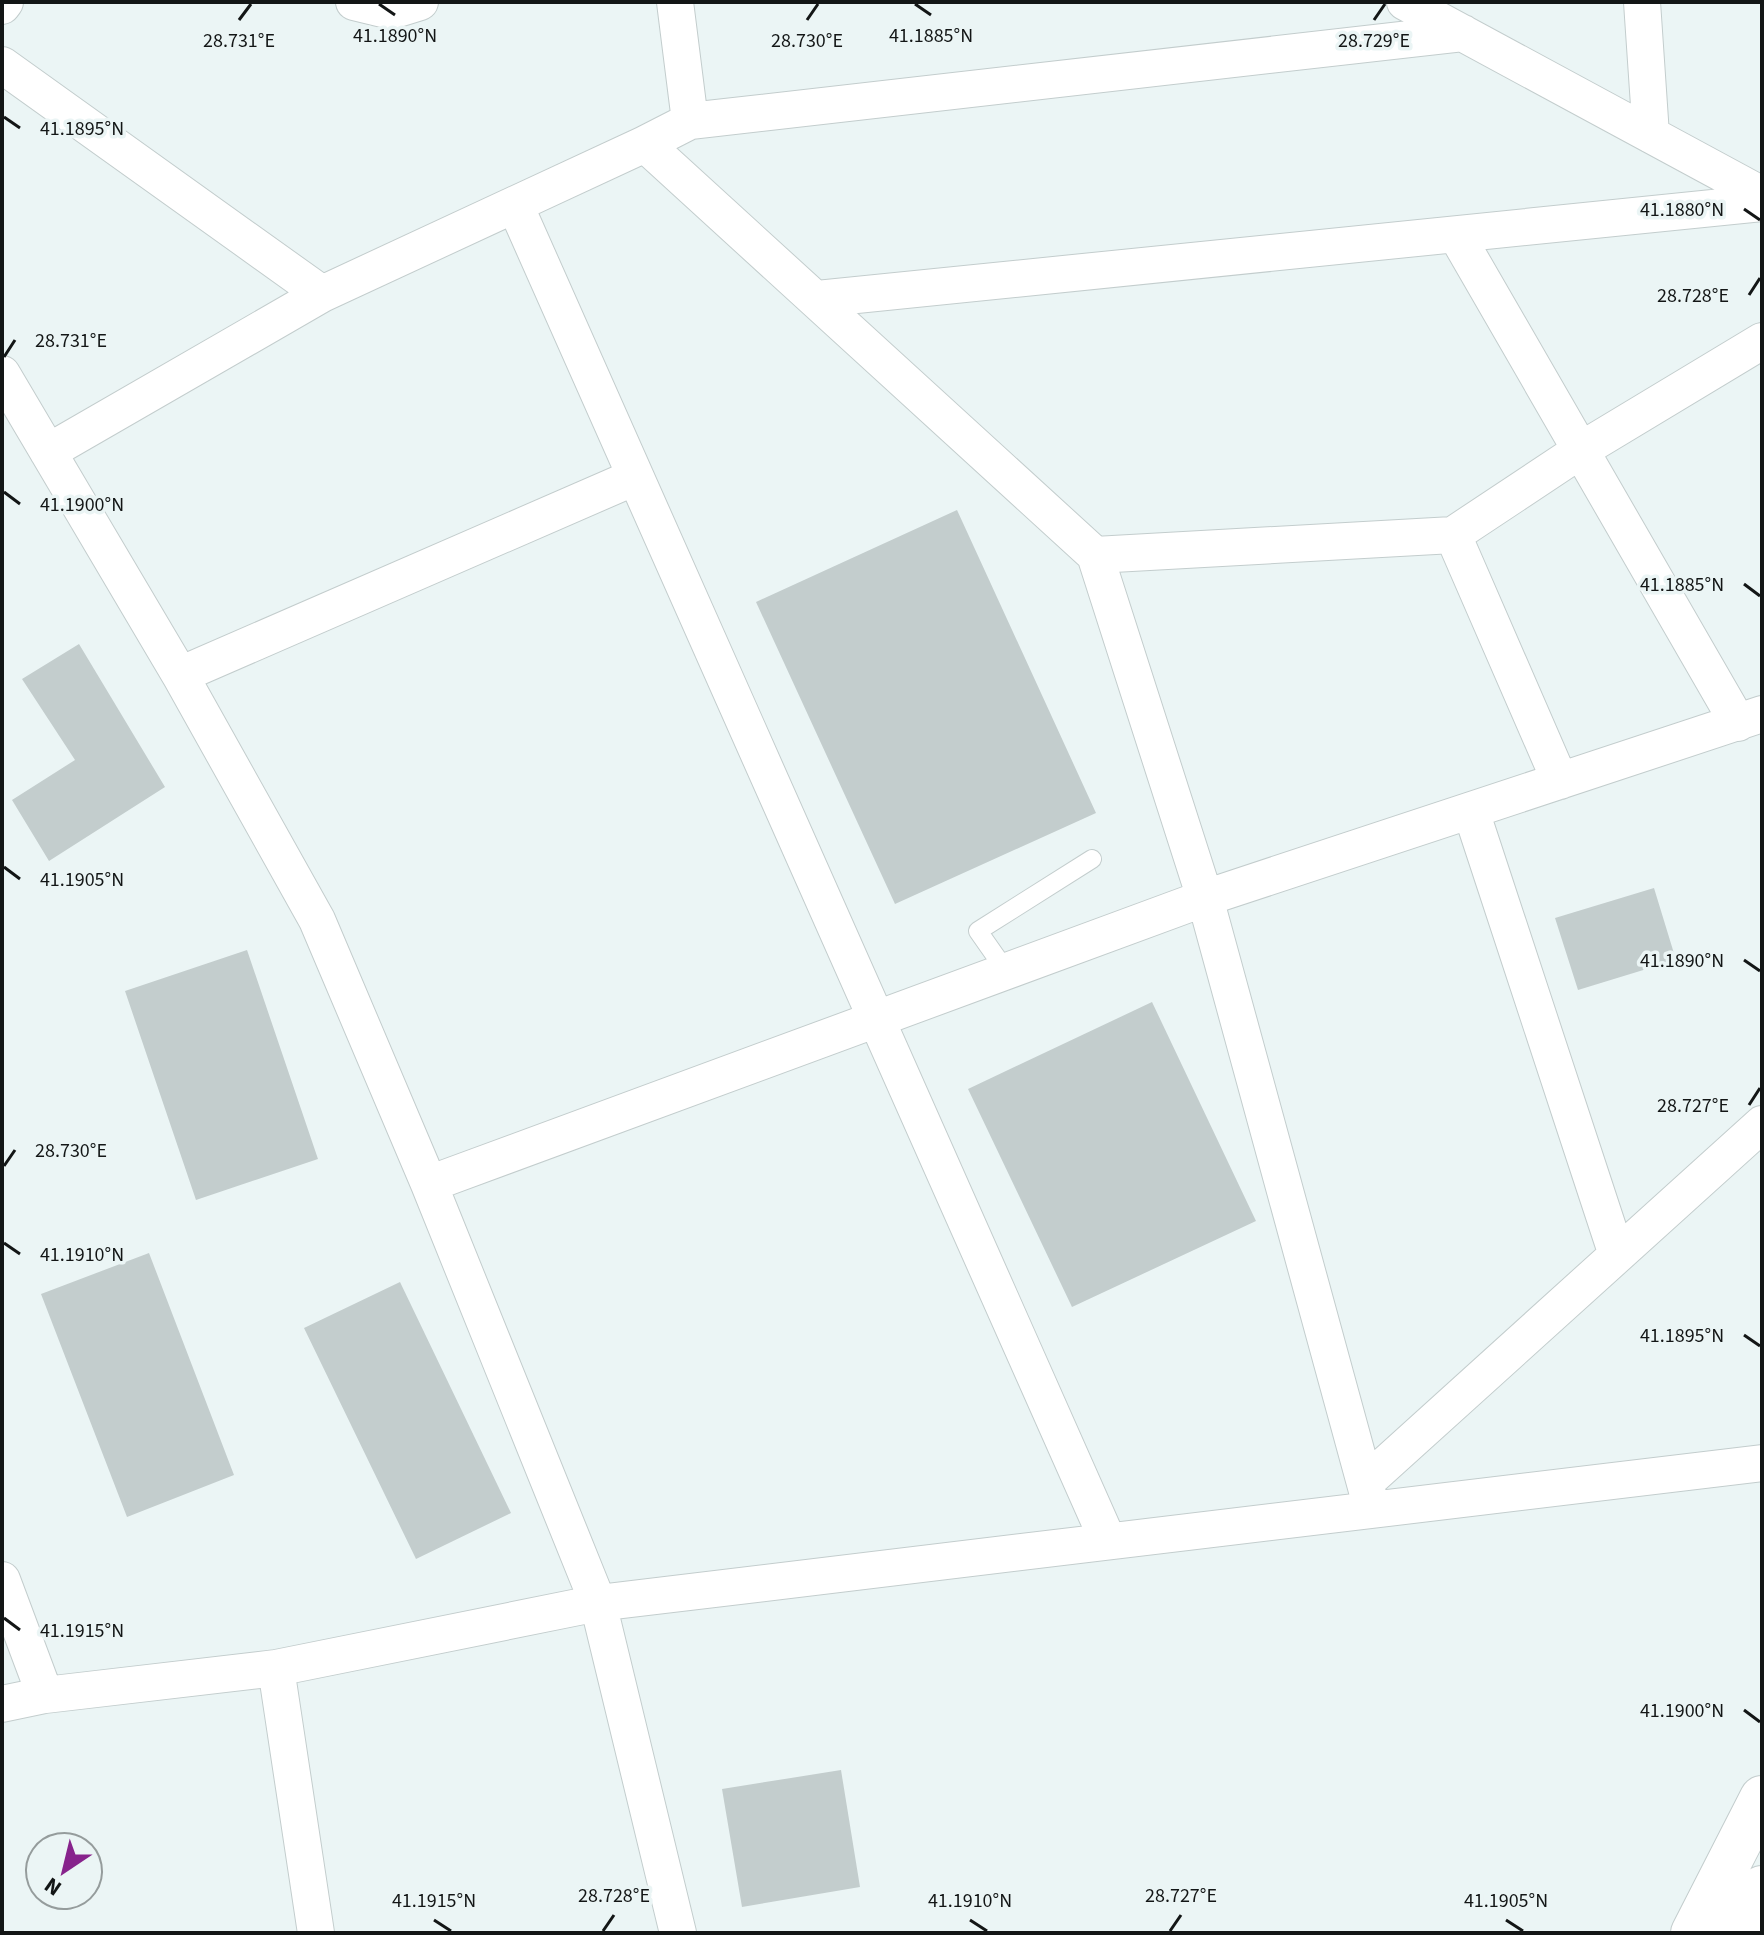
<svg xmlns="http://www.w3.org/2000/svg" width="1764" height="1935" viewBox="0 0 1764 1935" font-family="'Source Sans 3',sans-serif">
	<rect width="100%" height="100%" fill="#ebf5f5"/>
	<path fill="#c3cdcd" d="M957,510L1096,813L895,904L756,602Z
		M79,644L165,787L49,861L12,800L75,760L22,679Z
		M1654,888L1676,960L1578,990L1555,918Z
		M247,950L318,1159L196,1200L125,991Z
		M1152,1002L1256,1221L1072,1307L968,1089Z
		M149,1253L234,1475L127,1517L41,1294Z
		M400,1282L511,1513L416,1559L304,1328Z
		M841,1770L860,1887L742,1907L722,1789Z"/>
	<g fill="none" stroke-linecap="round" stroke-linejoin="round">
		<defs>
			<path id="service" d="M1006,971L978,931L1092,859"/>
			<path id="minor" d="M354,2L391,11L420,2
				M675,2L690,121L645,144L1095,555L1205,898L1372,1509
				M1405,2L1762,195
				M1642,2L1651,135
				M2,6L5,2
				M2,65L322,294
				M690,121L1463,33
				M515,205L1108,1541
				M1457,236L1738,723
				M817,299L1762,203
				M2,374L180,675L317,920L429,1184L598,1603L678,1933
				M48,452L322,294L645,144
				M1453,535L1560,781
				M1095,555L1453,535L1581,450L1762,341
				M180,675L635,477
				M1471,811L1617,1255
				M429,1184L1205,898L1762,714
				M1365,1483L1762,1124
				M2,1580L45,1695
				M276,1668L316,1933
				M2,1704L45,1695L276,1668L598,1603L1762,1463"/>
			<path id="secondary" d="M1693,1933L1762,1798
				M1739,1933L1762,1888"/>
		</defs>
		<use href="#service" stroke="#c3cdcd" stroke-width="20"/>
		<use href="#minor" stroke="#c3cdcd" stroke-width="38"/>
		<use href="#secondary" stroke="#c3cdcd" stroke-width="46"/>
		<use href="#service" stroke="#fff" stroke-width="18"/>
		<use href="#minor" stroke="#fff" stroke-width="36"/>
		<use href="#secondary" stroke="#fff" stroke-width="44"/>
	</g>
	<path fill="none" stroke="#131616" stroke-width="3" d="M379,4L395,15M915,4L931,15M239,20L251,4M807,20L818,4M1374,20L1385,4M4,117L20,128M1744,209L1760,220M1749,295L1760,278M4,357L15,340M4,492L20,504M1744,584L1760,596M4,867L20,879M1744,960L1760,971M1749,1105L1760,1088M4,1166L15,1150M4,1243L20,1254M1744,1335L1760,1346M4,1618L20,1630M1744,1710L1760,1722M434,1920L451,1931M970,1920L987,1931M1506,1920L1523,1931M603,1931L614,1915M1170,1931L1181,1915"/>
	<g font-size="20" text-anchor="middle" fill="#131616" stroke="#ebf5f5" stroke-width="7" stroke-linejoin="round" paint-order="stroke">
		<text x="395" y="42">41.1890°N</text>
		<text x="931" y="42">41.1885°N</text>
		<text x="239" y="47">28.731°E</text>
		<text x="807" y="47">28.730°E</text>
		<text x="1374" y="47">28.729°E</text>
		<text x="82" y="135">41.1895°N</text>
		<text x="1682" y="216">41.1880°N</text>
		<text x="1693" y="302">28.728°E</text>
		<text x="71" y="347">28.731°E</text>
		<text x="82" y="511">41.1900°N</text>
		<text x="1682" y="591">41.1885°N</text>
		<text x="82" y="886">41.1905°N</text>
		<text x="1682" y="967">41.1890°N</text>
		<text x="1693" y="1112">28.727°E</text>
		<text x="71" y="1157">28.730°E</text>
		<text x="82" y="1261">41.1910°N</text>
		<text x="1682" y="1342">41.1895°N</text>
		<text x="82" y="1637">41.1915°N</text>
		<text x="1682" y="1717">41.1900°N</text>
		<text x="614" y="1902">28.728°E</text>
		<text x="1181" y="1902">28.727°E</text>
		<text x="434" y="1907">41.1915°N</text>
		<text x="970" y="1907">41.1910°N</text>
		<text x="1506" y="1907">41.1905°N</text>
	</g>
	<rect width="1764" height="1935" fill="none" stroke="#131616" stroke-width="8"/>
	<g transform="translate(64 1871) rotate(215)"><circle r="38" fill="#ebf5f5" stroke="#959c9c" stroke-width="2"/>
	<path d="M0-6L14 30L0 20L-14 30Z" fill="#87238c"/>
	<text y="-12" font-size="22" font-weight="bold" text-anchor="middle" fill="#131616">N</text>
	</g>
</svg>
